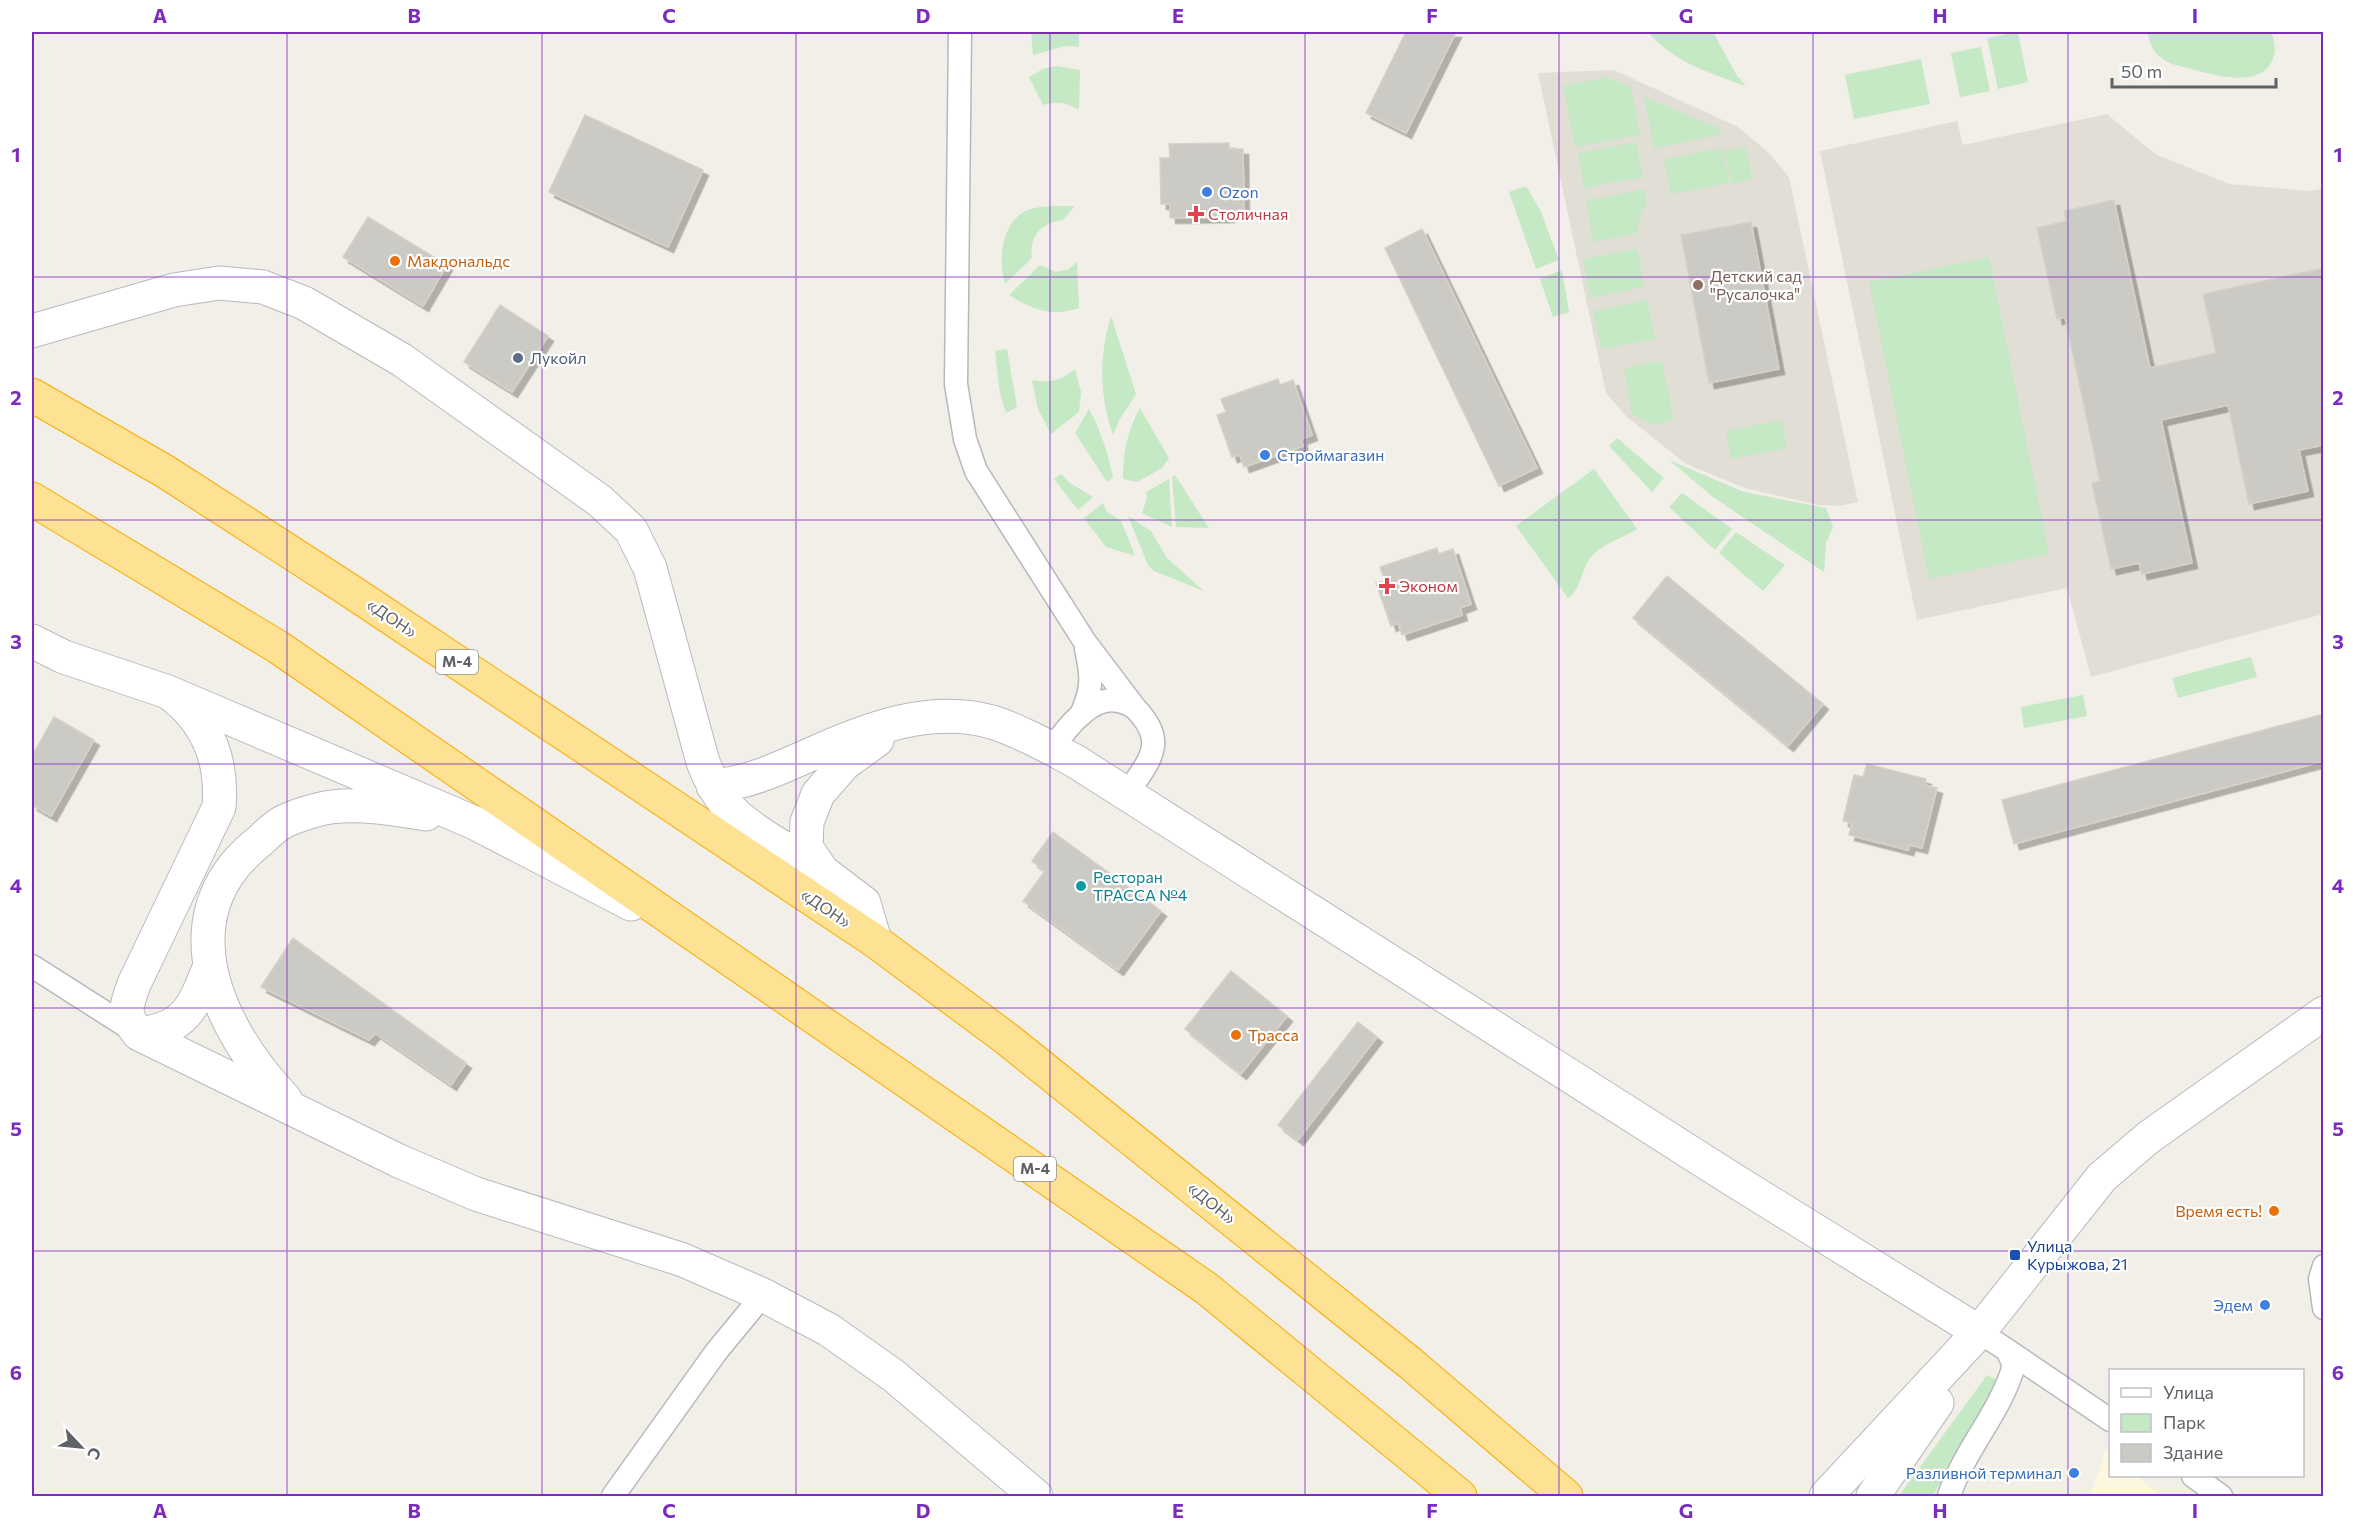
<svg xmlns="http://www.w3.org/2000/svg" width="2355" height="1528" viewBox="0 0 2355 1528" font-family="Commissioner,sans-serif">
	<defs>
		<filter id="shadow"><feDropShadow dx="5.5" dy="5.5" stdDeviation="0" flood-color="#0004"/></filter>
	</defs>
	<rect width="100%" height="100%" fill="#f1efe8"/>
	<path fill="#fef7e0" d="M2106,1449L2110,1453V1476H2137L2161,1496H2090Z"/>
	<path fill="#e1ded6" d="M1614,70L1738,127L1769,153L1789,177L1858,502L1839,506L1818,505L1745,488L1686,464L1627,417L1606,393L1538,73Z
		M2107,114L2155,154L2229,184L2309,191L2323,189V614L2091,677L2067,588L1917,620L1820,151L1957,121L1963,145Z"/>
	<path fill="#c5e8c5" d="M1031,32H1079V47L1065,46L1033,55Z
		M1648,32H1713L1737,76L1746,86C1711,74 1672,61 1648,32Z
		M2018,32L2028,82L1998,89L1987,38Z
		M2148,33L2271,32C2275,42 2277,52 2271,63C2255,92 2198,70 2172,64C2157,57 2150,49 2148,33Z
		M1981,47L1990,91L1960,97L1951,53Z
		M1921,59L1930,104L1854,119L1845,75Z
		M1057,66L1080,70L1079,110C1066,102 1057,101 1043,105L1029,77L1043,69Z
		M1607,77L1631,87L1640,135L1575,147L1563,86Z
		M1644,97L1719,128L1720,135L1654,148Z
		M1636,142L1643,177L1584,188L1578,153Z
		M1746,147L1752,180L1731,184L1725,151Z
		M1723,148L1729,183L1671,194L1664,159Z
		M1526,186L1541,212L1559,260L1536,269L1509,192Z
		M1644,189L1647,205L1641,212L1637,233L1593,242L1586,201Z
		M1052,206H1075L1063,220C1041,223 1029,236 1032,258L1005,284C998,260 1001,221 1028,210C1035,207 1044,207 1052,206Z
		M1637,249L1644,287L1590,298L1583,259Z
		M1989,257L2049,554L1929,579L1869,282Z
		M1077,262L1079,308C1052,317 1032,310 1009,295L1040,265L1056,272L1069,269Z
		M1562,270L1569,312L1553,317L1540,279Z
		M1647,300L1655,339L1601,349L1593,311Z
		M1111,316L1136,394L1120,419L1113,435C1099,394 1099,357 1111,316Z
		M1007,349L1017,407L1006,413L1000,393L995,351Z
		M1662,361L1674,420L1652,425L1632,414L1624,368Z
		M1075,369L1081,392L1079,412L1051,434L1038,409L1032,380C1051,383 1060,381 1075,369Z
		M1140,408L1169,458L1162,468L1137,482L1123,479C1123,453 1127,431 1140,408Z
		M1089,409C1101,431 1108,453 1113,478L1107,482L1075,433Z
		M1782,420L1787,448L1731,459L1726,431Z
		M1617,438L1664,478L1652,492L1609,446Z
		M1669,460L1744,492L1826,508L1833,527L1826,543L1824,572L1713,497Z
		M1594,469L1637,529C1624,538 1606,542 1595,553C1580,566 1584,586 1568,598L1516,526Z
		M1061,474L1070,483L1093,497L1078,510L1054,479Z
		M1175,475L1209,528L1176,527L1172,477Z
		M1169,479L1172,527L1142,513L1147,498L1146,492Z
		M1682,493L1732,529L1715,550L1669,507Z
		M1103,503L1107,512L1121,521L1135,556L1106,547L1084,518Z
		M1128,516L1151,531L1167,558L1204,591L1154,571L1148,565Z
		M1736,532L1785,565L1763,591L1719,553Z
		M2251,657L2257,677L2178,698L2172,678Z
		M2083,695L2087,716L2024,728L2021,707Z
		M1987,1375L1999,1381L1933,1496H1899Z"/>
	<path fill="#cccac5" stroke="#d6d1c6" stroke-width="1.5" filter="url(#shadow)" d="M1406,32H1456L1406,133L1366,113Z
		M585,115L703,170L668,247L549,192Z
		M1229,143V149H1243L1244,212H1230L1229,217L1170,218V204H1161L1160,158H1170L1169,144Z
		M2114,200L2150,368L2216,353L2203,294L2324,268V445L2299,450L2308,491L2249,504L2228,405L2161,420L2192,563L2142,574L2139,563L2111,569L2092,483L2100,481L2065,317L2057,319L2037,228L2066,221L2064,211Z
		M368,217L447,265L423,306L343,257Z
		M1751,222L1779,369L1709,383L1681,235Z
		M1422,229L1537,468L1499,486L1385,248Z
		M500,305L548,336L512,392L464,362Z
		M1278,379L1280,385L1293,380L1312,435L1301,439L1303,446L1244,467L1240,455L1232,457L1217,415L1226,412L1221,399Z
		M1437,548L1439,554L1453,549L1471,604L1460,608L1462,615L1402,635L1398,623L1391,626L1376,583L1385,581L1380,567Z
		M1667,576L1823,704L1788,746L1633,618Z
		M2324,714V761L2014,844L2002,800Z
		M54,717L94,740L51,816L32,805V756Z
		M1867,764L1926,779L1925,785L1937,788L1922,848L1910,845L1908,850L1849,835L1852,823L1843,821L1854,775L1863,777Z
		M1053,832L1161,911L1118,970L1023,901L1045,871L1032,861Z
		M293,938L466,1063L451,1085L375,1033L369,1040L261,987Z
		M1231,971L1287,1016L1241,1074L1185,1029Z
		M1358,1022L1377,1037L1298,1140L1278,1125Z"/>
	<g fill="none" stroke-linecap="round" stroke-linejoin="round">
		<defs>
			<path id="street" d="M960,32L956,384L965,439L976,471L1085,642L1135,708C1130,705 1124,702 1118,701C1091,695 1065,730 1052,749
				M1081,715C1093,688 1092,676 1086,649
				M1127,794C1149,760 1169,743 1135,708
				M32,966L137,1033
				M2324,1266L2320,1279L2324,1308
				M2007,1350L2110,1420
				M2193,1476L2221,1496
				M613,1496L716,1352L763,1295
				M1949,1496C1964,1450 2001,1412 2014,1365L2007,1350L1979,1332"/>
			<path id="secondary" d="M32,331L174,290L219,283L263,287L304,303L402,360L600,501L631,530L650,568L703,762C709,777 715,791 725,803C744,828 795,854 822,871
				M32,641L64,657L168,692L475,823L631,904
				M168,692C207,720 223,759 219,807L134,984C126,1007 122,1014 139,1034L399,1161L476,1194L683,1260L763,1295L829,1330L894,1376L1036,1496
				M713,786C750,783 782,767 816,752C870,728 932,705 992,722C1020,731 1049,747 1075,761L1732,1179L1979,1332
				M875,941L864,903L822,871L806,847L807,822L818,794L844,764L877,740
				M139,1034C185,1029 193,1008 209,968
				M285,1099C219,1030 166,919 255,845C264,838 273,827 283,822C295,816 317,809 331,807C361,803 396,809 426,814
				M1826,1496L1979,1332L2102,1177L2149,1137L2324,1013
				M1873,1496L1937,1403"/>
			<path id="highway" d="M32,395L166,472L352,592L875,941L1007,1039L1410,1363L1566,1496
				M32,499L278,647L1206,1288L1460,1496"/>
		</defs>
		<use href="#street" stroke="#b5b8bc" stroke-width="25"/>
		<use href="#secondary" stroke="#b6babf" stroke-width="35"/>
		<use href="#highway" stroke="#f9ab00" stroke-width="35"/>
		<use href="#street" stroke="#fff" stroke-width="22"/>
		<use href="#secondary" stroke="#fff" stroke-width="33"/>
		<use href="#highway" stroke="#fde293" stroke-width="33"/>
	</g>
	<path fill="none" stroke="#7b2cbf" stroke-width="1.5" stroke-opacity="0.55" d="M287,32V1496M542,32V1496M796,32V1496M1050,32V1496M1305,32V1496M1559,32V1496M1813,32V1496M2068,32V1496M32,277H2324M32,520H2324M32,764H2324M32,1008H2324M32,1251H2324"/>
	<g fill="#3f7fe0" stroke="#fff" stroke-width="2">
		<circle cx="1207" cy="192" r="6"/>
		<circle cx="1265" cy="455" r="6"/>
		<circle cx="2265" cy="1305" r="6"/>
		<circle cx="2074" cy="1473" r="6"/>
	</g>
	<g fill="#e0444e" stroke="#fff" stroke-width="2">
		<path d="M1193 205h6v6h6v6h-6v6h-6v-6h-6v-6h6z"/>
		<path d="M1384 577h6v6h6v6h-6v6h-6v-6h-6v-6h6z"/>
	</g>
	<g fill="#e8710a" stroke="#fff" stroke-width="2">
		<circle cx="395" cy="261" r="6"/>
		<circle cx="1236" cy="1035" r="6"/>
		<circle cx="2274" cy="1211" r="6"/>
	</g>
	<circle fill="#8d6e63" stroke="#fff" stroke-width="2" cx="1698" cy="285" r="6"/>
	<circle fill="#5c6f8a" stroke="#fff" stroke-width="2" cx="518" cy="358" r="6"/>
	<circle fill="#0f9aa8" stroke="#fff" stroke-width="2" cx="1081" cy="886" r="6"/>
	<rect fill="#1a4fb4" stroke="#fff" stroke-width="2" x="2009" y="1249" width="12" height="12" rx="3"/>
	<g text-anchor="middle" stroke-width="4.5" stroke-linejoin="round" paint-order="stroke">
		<g fill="#fff" stroke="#8f9295" stroke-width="1.5">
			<rect x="436" y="650" width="42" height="24" rx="4.5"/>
			<rect x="1014" y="1157" width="42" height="24" rx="4.5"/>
		</g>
		<g font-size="15" font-weight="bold" fill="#5f6368">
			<text x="457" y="667">М-4</text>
			<text x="1035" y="1174">М-4</text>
		</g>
		<g font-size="16" fill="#366cbe" stroke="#fff" text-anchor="start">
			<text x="1219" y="198">Ozon</text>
			<text x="1277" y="461">Строймагазин</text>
			<text x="2253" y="1311" text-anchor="end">Эдем</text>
			<text x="2062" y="1479" text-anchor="end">Разливной терминал</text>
		</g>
		<g font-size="16" fill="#be3a42" stroke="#fff" text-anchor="start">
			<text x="1208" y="220">Столичная</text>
			<text x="1399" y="592">Эконом</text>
		</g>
		<g font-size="16" fill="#c56008" stroke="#fff" text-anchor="start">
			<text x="407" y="267">Макдональдс</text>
			<text x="1248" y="1041">Трасса</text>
			<text x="2262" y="1217" text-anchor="end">Время есть!</text>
		</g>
		<g font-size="16" fill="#785e54" stroke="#fff" text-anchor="start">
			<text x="1710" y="282">Детский сад<tspan x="1710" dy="18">"Русалочка"</tspan></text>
		</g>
		<g font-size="16" fill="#4e5e75" stroke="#fff" text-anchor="start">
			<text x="530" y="364">Лукойл</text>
		</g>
		<g font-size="16" fill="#5f6368" stroke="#fff">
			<text transform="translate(392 618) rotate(34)" y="6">«ДОН»</text>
			<text transform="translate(826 908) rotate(34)" y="6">«ДОН»</text>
			<text transform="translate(1212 1203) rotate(39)" y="6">«ДОН»</text>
		</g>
		<g font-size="16" fill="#0d838f" stroke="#fff" text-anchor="start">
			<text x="1093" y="883">Ресторан<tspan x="1093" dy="18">ТРАССА №4</tspan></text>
		</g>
		<g font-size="16" fill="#164399" stroke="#fff" text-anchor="start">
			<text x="2027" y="1252">Улица<tspan x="2027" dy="18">Курыжова, 21</tspan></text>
		</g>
	</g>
	<rect width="2355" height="1528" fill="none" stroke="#ffffff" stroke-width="66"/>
	<rect x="2109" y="1369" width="195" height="108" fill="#ffffff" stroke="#bfc1c3" stroke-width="1.5"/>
	<rect x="2121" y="1388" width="30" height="9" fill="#ffffff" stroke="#bfc1c3" stroke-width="1.5"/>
	<text x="2163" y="1399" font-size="18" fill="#5f6368">Улица</text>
	<rect x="2121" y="1414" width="30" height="18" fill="#c5e8c5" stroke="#bfc1c3" stroke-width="1.5"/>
	<text x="2163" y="1429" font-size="18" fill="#5f6368">Парк</text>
	<rect x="2121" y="1444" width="30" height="18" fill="#cccac5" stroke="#bfc1c3" stroke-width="1.5"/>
	<text x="2163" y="1459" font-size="18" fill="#5f6368">Здание</text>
	<g transform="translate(81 1447) rotate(116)" stroke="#ffffff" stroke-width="4.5" paint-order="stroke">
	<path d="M0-4.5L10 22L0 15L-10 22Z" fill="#5f6368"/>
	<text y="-9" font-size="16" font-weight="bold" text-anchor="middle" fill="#5f6368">С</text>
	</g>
	<path d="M2112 78v9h164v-9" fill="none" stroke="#5f6368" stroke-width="3"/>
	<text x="2121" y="78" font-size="18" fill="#5f6368" stroke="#ffffff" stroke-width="4.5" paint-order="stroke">50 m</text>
	<rect x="33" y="33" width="2289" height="1462" fill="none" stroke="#7b2cbf" stroke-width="2"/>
	<g font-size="20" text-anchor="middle" font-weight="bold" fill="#7b2cbf">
		<text x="160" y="23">A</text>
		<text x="414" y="23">B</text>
		<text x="669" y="23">C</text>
		<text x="923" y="23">D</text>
		<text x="1178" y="23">E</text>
		<text x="1432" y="23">F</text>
		<text x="1686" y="23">G</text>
		<text x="1940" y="23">H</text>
		<text x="2195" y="23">I</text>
		<text x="16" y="162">1</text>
		<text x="2338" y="162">1</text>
		<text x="16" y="405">2</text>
		<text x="2338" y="405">2</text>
		<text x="16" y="649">3</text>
		<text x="2338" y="649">3</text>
		<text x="16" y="893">4</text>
		<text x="2338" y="893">4</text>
		<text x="16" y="1136">5</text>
		<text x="2338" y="1136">5</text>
		<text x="16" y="1380">6</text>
		<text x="2338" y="1380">6</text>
		<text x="160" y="1518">A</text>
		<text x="414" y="1518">B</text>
		<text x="669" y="1518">C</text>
		<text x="923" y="1518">D</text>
		<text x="1178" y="1518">E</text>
		<text x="1432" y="1518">F</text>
		<text x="1686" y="1518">G</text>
		<text x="1940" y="1518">H</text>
		<text x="2195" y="1518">I</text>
	</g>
</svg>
